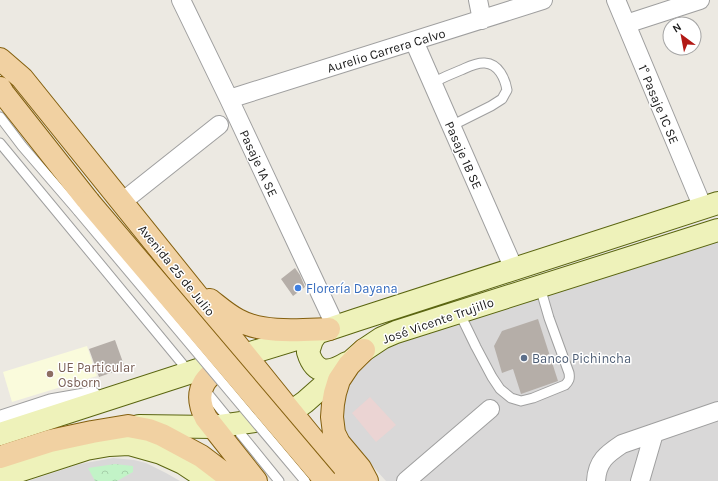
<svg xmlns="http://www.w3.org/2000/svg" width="718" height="481" viewBox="0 0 718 481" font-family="Karla,sans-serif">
	<defs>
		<pattern id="park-crowns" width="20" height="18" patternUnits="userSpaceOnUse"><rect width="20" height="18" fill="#c2f3c7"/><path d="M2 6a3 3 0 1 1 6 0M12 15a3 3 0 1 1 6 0" fill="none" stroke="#a6d0aa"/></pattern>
	</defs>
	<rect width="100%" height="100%" fill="#ece9e2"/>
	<path fill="#d9d8d8" d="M718,237V481H386L366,459L344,431L341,404L349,382L374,351Z
		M113,458L134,460L146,463L166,473L180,481H28L80,464Z"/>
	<path fill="#ebd4d3" d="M370,397L396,425L376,442L352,413Z"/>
	<path fill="#fafbdc" d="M87,346L97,376L12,402L3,372Z"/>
	<path fill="url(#park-crowns)" d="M115,464L133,466V472L117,481H95L88,468Z"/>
	<path fill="#b5aea8" d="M295,268L300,275L305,287L293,296L281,279Z
		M538,319L558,381L521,394L513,369L502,373L494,346L502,331Z
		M115,340L125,368L99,377L89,349Z"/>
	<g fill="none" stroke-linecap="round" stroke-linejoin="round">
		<defs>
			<path id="lane" d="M432,83C442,78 451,74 461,70C468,67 477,62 485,63C499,64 505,79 507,90L502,99L491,106L451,126
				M0,117L22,146L78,211
				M0,143L190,373
				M459,312L476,347L492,377L500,389L511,398L521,401L533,398L565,385C569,381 570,379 569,373L549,318L540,287
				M205,390L279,481"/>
			<path id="street" d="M181,0L229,99L336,327
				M478,0L482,20
				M616,0L703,208
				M626,24L700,0
				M414,41L514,269
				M229,99L543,0
				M122,202L219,125
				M0,420L52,403L92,396
				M406,481L490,409
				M596,481C597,461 607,454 622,444L718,411
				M640,481L654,433"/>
			<path id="secondary" d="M317,333L312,340L308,352C315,375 329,374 347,363
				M139,426L213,427L269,419L280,416L291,412L305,402L364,350L382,338L396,332L718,230
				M0,434L244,355L329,329L356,320L718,203
				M0,477L86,449L109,445L129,444L161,453L183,463L198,473L207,481"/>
			<path id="primary" d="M0,59L22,78L291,412L335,466L354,481
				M0,88L3,93L89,202
				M210,300C219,307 228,315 238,320C263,334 301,330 329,329
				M364,350L349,365L339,380L335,393L333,404L332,417L334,433L339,443L360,468L367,481
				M234,359C209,373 190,387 206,418L256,481
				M0,457L50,441L92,432L128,426L149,430L162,435L201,456L234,481"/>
		</defs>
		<use href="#lane" stroke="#9f9f9f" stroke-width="11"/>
		<use href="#street" stroke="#9f9f9f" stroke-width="20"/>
		<use href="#secondary" stroke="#5a6510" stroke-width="24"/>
		<use href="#primary" stroke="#84600f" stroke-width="24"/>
		<use href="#lane" stroke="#fff" stroke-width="9"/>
		<use href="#street" stroke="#fff" stroke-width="18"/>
		<use href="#secondary" stroke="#eef2ba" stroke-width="22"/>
		<use href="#primary" stroke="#f1d1a2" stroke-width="22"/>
		<defs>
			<path id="lane-bridge" d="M78,211L305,481"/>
			<path id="primary-bridge" d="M89,202L326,481"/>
		</defs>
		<use href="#lane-bridge" stroke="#9f9f9f" stroke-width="11" stroke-linecap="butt"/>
		<use href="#primary-bridge" stroke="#84600f" stroke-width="24" stroke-linecap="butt"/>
		<use href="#lane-bridge" stroke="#fff" stroke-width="9"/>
		<use href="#primary-bridge" stroke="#f1d1a2" stroke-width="22"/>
	</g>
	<circle fill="#3f7fe0" stroke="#fff" stroke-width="1.5" cx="298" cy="288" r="4"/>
	<circle fill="#5c6f8a" stroke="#fff" stroke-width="1.5" cx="524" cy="358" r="4"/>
	<circle fill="#8d6e63" stroke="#fff" stroke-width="1.5" cx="50" cy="374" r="4"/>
	<g text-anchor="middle" stroke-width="3" stroke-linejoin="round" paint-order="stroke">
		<g font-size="13" fill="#1b1b1b" stroke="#fff">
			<text transform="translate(386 50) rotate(-17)" y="5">Aurelio Carrera Calvo</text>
			<text transform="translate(659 104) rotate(67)" y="5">1° Pasaje 1C SE</text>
			<text transform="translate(464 155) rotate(66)" y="5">Pasaje 1B SE</text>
			<text transform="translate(259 163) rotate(65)" y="5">Pasaje 1A SE</text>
			<text transform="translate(177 270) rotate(51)" y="5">Avenida 25 de Julio</text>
			<text transform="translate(438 320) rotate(-19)" y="5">José Vicente Trujillo</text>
		</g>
		<g font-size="13" fill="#366cbe" stroke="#fff" text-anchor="start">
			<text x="306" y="293">Florería Dayana</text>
		</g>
		<g font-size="13" fill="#4e5e75" stroke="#fff" text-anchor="start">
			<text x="532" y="363">Banco Pichincha</text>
		</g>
		<g font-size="13" fill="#785e54" stroke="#fff" text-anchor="start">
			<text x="58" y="372">UE Particular<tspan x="58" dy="15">Osborn</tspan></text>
		</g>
	</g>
	<g transform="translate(682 36) rotate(328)"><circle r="19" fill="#ffffff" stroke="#a4a4a4"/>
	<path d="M0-3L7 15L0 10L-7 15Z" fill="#b21915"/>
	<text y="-6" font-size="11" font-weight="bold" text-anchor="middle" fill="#1b1b1b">N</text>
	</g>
</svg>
